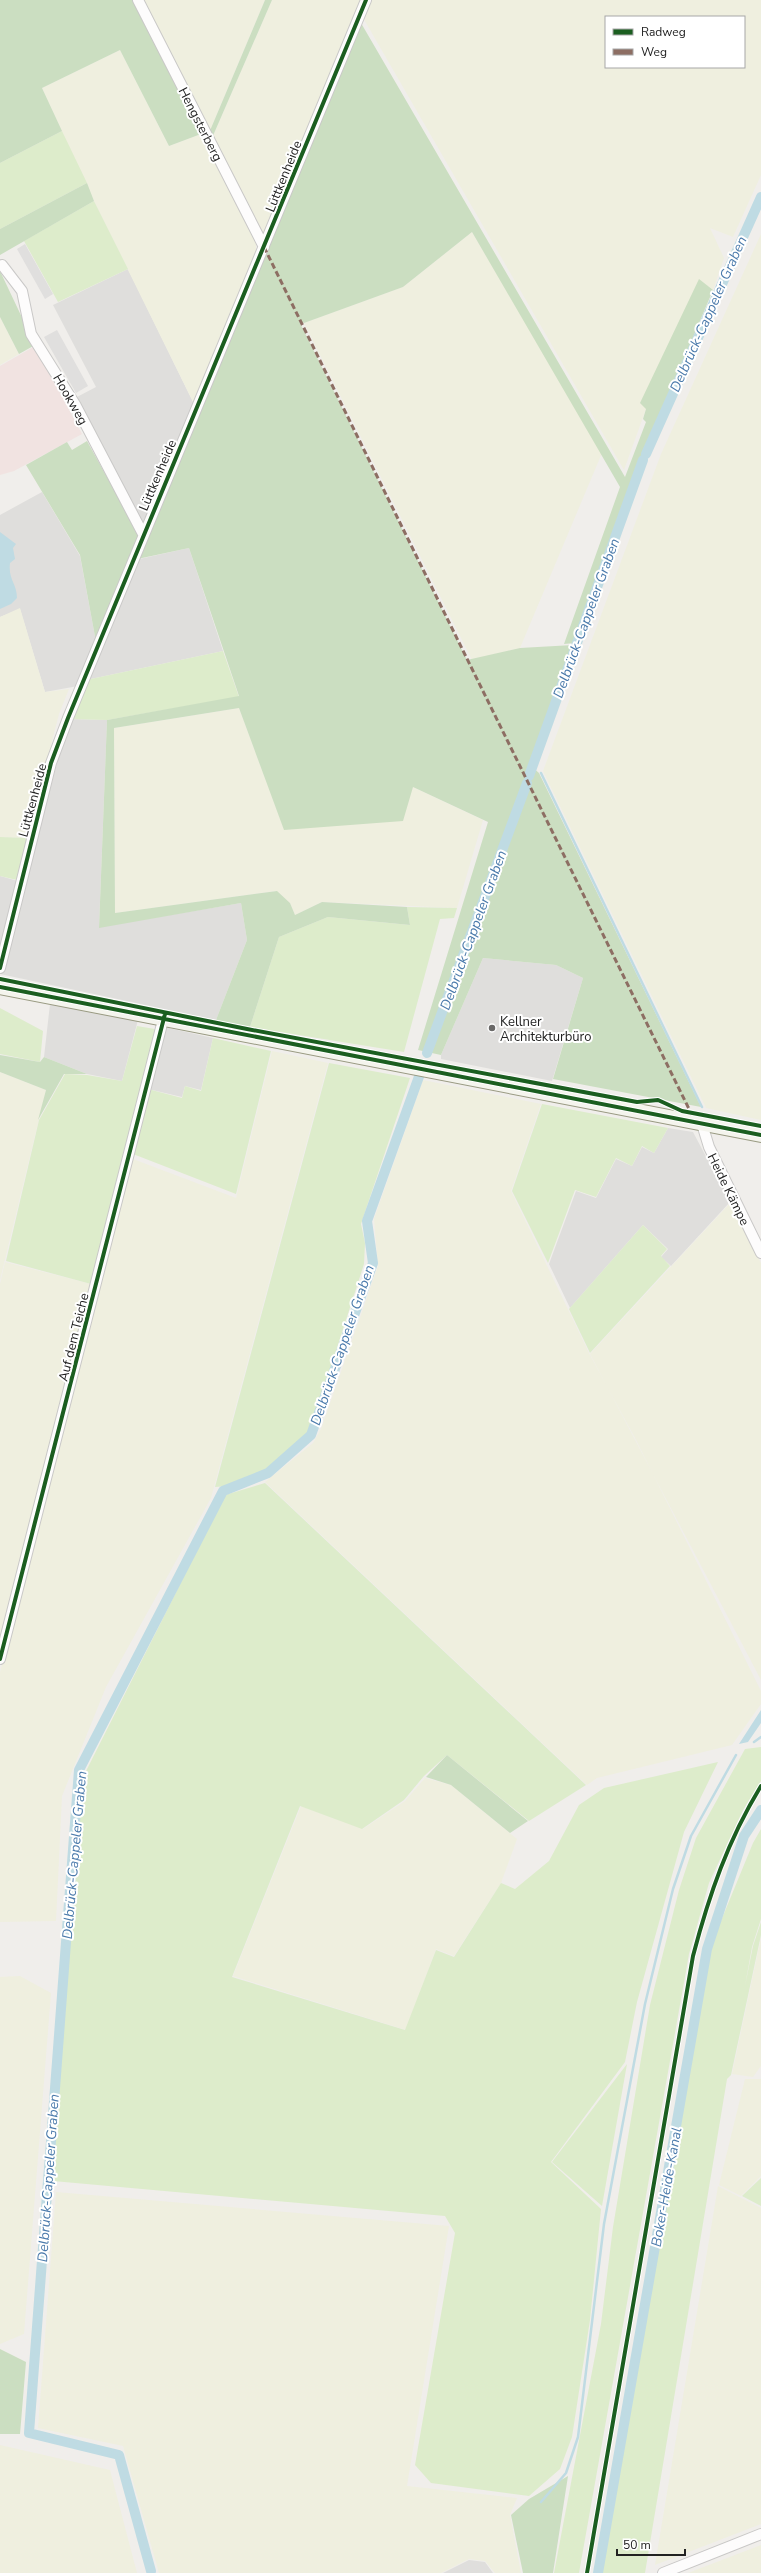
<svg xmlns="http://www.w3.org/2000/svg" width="761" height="2573" viewBox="0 0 761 2573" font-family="'Nunito Sans',sans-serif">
	<rect width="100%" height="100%" fill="#f0eeeb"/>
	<path fill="#dfdedc" d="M128,269L194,404L141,527L75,398L96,387L53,305Z
		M42,492L80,556L96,642L78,686L45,692L20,609L0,617V515Z
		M189,548L223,651L86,680L135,560Z
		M69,719L107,720L99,927L241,903L247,940L216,1020L0,974V876L25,883Z
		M483,958L556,965L583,978L552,1081L441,1059V1055Z
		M50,1004L138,1020L122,1081L87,1074L44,1057Z
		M164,1027L213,1038L201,1090L185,1086L182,1097L148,1089Z
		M668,1128L693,1132L730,1202L671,1266L661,1257L668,1249L643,1225L570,1308L549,1264L576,1191L596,1198L616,1159L632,1166L642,1147L654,1153Z
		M469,2560L485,2562L493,2573H443Z"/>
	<path fill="#f1e3e1" d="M35,346L82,434L14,471L0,475V366Z"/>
	<path fill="#efefdf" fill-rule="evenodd" d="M141,0H265L209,133Z
		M272,0H362L268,231L263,233L258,230L212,138Z
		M369,0H761V175L733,237L710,228L724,258L713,290L699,280L646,409L624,470L362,16ZM606,17H744V67H606Z
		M120,50L169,146L201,134L256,243V254L194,404L94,201L42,88Z
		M472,232L602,453L520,648L472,660L304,323L403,287Z
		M761,234V1120L706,1108L543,771L661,454Z
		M0,317L19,354L0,365Z
		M20,608L45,692L69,689L59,714L27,838L0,837V617Z
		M239,708L284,829L413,787L483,820L457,908L322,902L295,915L290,903L276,891L115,913L114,728Z
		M272,1051L328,1063L211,1498L106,1687L62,1796L56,1921L0,1922V1672L133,1159L236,1198Z
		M0,1072L46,1090L0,1280Z
		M423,1080L541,1104L511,1191L590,1355L636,1440L761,1691V1704L732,1745L597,1778L587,1785L265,1482L313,1443L321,1429L378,1266L374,1219Z
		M731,1202L761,1263V1680L590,1354Z
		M5,1262L91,1284L0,1640V1284Z
		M425,1778L451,1785L517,1839L501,1883L454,1956L436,1949L406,2030L233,1976L301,1806L363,1829L405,1801Z
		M761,1938V2066L753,2077L732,2074Z
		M20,1976L51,1993L24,2334L0,2344V1977Z
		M745,2079H761V2176L741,2196L719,2185Z
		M718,2186L761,2208V2524L655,2565Z
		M56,2192L449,2226L407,2486L517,2498L510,2515L521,2573H495L485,2561L469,2559L441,2573H159L123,2446L38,2428Z
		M0,2445L110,2470L137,2573H0Z
		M761,2545V2573H688Z"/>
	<path fill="#ddeccb" d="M62,131L87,183L0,229V163Z
		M94,201L128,269L58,302L24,241Z
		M223,651L239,697L107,720L69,719L86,680Z
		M0,837L27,838L17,880L0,876Z
		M407,907L457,908L454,918L440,919L404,1052L250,1027L279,937L328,917L410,925Z
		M0,1008L43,1031L40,1062L0,1054Z
		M137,1026L155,1029V1034L91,1284L6,1261L39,1120L65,1074L87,1075L122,1081Z
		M213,1038L271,1051L236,1194L133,1154L148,1089L182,1098L185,1086L201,1091Z
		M329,1063L410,1078L361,1224L365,1243L364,1264L310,1432L285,1457L264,1472L228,1486L215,1487Z
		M542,1104L668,1128L654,1153L642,1146L632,1166L616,1158L596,1197L575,1190L548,1263L512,1191Z
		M643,1225L667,1249L661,1256L670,1266L590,1353L569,1309Z
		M265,1483L586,1785L529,1821L447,1755L424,1776L404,1800L362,1829L300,1806L232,1977L405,2030L436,1950L454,1957L501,1883L515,1889L549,1861L579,1805L604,1788L718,1762L684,1832L637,2002L625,2062L551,2162L601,2209L590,2320L572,2437L560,2469L529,2496L431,2483L415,2465L455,2233L445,2216L53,2181L80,1783L225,1495Z
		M761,1747V1781L743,1810L709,1883L689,1954L579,2573H554L601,2324L613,2227L650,2005L679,1890L696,1838L745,1749Z
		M761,1829V1919L752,1947L745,1986L753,1946L761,1922V1935L731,2075L727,2079L645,2573H602L709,1950L753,1843Z
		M627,2064L602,2206L552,2162Z
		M761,2178V2206L742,2196Z"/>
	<path fill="#cbdec1" d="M0,0H134L201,134L169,146L120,50L42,88L62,131L0,163Z
		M265,0H272L212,138L209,133Z
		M361,23L625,477L646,422L643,419L646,409L640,403L699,279L713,290L630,487L574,643L564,644L620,487L472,232L403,287L304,323L299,321L467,660L520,648L573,645L531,766L539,773L701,1107L553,1079L583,978L556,965L483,958L441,1055L418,1050L488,822L413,787L403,821L284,830L239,708L114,728L115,913L277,891L290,903L295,915L322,902L407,907L410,925L328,917L279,937L250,1027L216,1020L247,940L241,903L99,928L107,720L239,696L189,548L128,561L96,642L80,555L26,465L67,442L72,450L87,441L140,537L147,541Z
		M87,183L94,201L0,255V229Z
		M0,271L35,345L19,354L0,317Z
		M0,1055L40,1062L44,1057L87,1074H64L38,1120L46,1090L0,1072Z
		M447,1755L528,1821L510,1833L451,1785L426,1777Z
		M0,2349L26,2362L20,2434H0Z
		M568,2476L553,2573H523L511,2515L529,2499Z"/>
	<path fill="#e0dfde" d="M25,244L53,294L45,299L17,249Z
		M57,330L88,386L76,393L44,337Z"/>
	<path fill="#bfdbe3" d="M0,532L16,544L13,548L15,559L10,563C8,580 17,583 17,598L11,604L0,609Z
		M761,1710V1723L748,1742L739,1744Z"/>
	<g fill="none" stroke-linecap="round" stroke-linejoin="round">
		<path stroke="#bfdbe3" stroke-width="2.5" d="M541,773L702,1107
			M754,1742L761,1737
			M541,2502L566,2473L578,2437L604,2224L645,2004L673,1889L691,1836L736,1755"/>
		<path stroke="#bfdbe3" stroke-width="10" d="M646,454L761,197
			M529,776L643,460
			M427,1053L527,783
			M151,2571L119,2455L29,2433L79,1770L223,1491L268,1473L311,1435L373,1263L367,1221L421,1071
			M598,2573L707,1949L744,1836L761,1810"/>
		<defs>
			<path id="street" d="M138,0L264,247
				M2,265L22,291L31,334L76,406L143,534
				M0,968L51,763L68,718L366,0
				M702,1124L709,1147L761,1253
				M0,1659L163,1020
				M663,2573L761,2534"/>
			<path id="secondary" d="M0,987L761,1135"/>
		</defs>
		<use href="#street" stroke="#c9c8c7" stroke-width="12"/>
		<use href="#secondary" stroke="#999a82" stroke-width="16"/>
		<use href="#street" stroke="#fdfcfc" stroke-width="10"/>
		<use href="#secondary" stroke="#f4f4ed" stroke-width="14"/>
		<path stroke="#8d6e63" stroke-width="3" stroke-dasharray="6 3" stroke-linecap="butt" d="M264,247L692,1115"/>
		<defs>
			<path id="cycleway" d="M0,968L51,763L68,718L366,0
				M0,979L247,1029L637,1102L658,1100L682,1111L761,1126
				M0,987L761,1135
				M0,1659L165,1014
				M587,2573L693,1956C709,1895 728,1840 761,1786"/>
		</defs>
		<use href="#cycleway" stroke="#fff" stroke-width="6"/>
		<use href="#cycleway" stroke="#1b5e20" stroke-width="4"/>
	</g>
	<circle fill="#6a6968" stroke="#fff" stroke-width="1.5" cx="492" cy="1028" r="4"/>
	<g text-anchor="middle" stroke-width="4" stroke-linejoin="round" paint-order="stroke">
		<g font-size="13" fill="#222" stroke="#fff">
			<text transform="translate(201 124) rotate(63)" y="5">Hengsterberg</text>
			<text transform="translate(283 176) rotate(-68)" y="5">Lüttkenheide</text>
			<text transform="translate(71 399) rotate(60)" y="5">Hookweg</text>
			<text transform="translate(157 475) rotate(-67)" y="5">Lüttkenheide</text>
			<text transform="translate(32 800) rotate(-75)" y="5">Lüttkenheide</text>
			<text transform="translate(729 1189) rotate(64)" y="5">Heide Kämpe</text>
			<text transform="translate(73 1337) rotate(-76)" y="5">Auf dem Teiche</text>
		</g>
		<g font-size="13" fill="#222" stroke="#fff" text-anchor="start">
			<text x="500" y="1026">Kellner<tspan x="500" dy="15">Architekturbüro</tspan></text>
		</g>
		<g font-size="14" font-style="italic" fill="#4a7aab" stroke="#fff">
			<text transform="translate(708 314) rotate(-66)" y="5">Delbrück-Cappeler Graben</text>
			<text transform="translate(586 618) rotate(-70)" y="5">Delbrück-Cappeler Graben</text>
			<text transform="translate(473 930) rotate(-70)" y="5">Delbrück-Cappeler Graben</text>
			<text transform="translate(342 1345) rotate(-71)" y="5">Delbrück-Cappeler Graben</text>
			<text transform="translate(74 1855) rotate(-85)" y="5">Delbrück-Cappeler Graben</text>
			<text transform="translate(48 2178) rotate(-86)" y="5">Delbrück-Cappeler Graben</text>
			<text transform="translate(666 2187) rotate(-80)" y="5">Boker-Heide-Kanal</text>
		</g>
	</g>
	<rect x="605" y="16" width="140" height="52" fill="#ffffff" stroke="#a7a7a7"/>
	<rect x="613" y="29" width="20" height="6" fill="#1b5e20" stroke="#a7a7a7"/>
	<text x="641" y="36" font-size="12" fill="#222222">Radweg</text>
	<rect x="613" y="49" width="20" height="6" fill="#8d6e63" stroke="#a7a7a7"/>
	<text x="641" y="56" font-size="12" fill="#222222">Weg</text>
	<path d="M617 2549v6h68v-6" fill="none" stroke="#222222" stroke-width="2"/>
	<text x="623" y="2549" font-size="12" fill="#222222" stroke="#ffffff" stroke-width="3" paint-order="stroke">50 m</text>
</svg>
